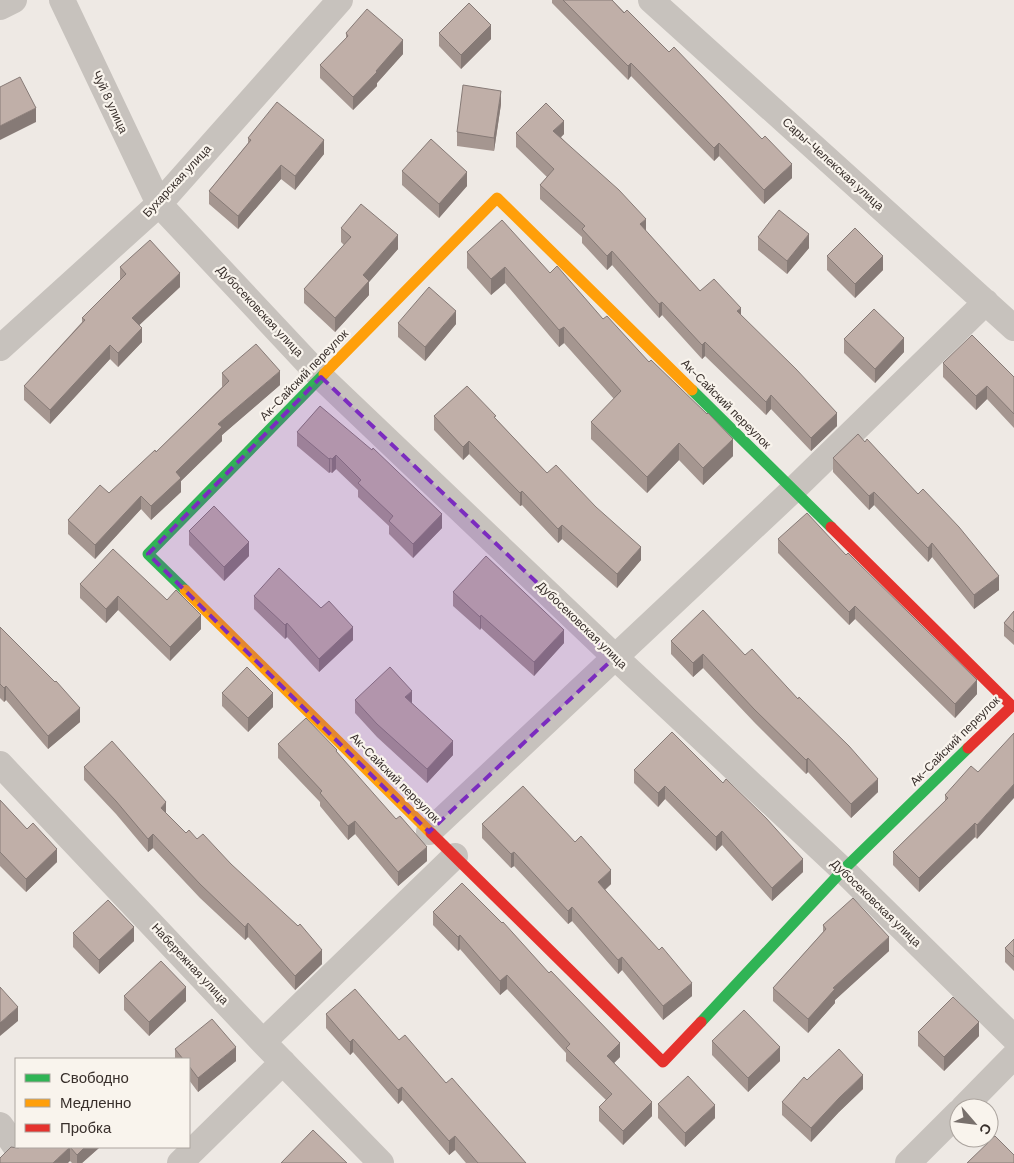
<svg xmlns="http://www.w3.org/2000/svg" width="1014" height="1163" viewBox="0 0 1014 1163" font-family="'DM Sans',sans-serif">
	<rect width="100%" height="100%" fill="#eee9e4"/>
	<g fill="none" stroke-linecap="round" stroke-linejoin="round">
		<path stroke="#c7c2bd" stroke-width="26" d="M62,0L159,204L321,377L615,657L843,870L1014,1038
			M651,0L1014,328
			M0,7L14,0
			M0,348L159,204L340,0
			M0,764L263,1042L381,1163
			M429,832L793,490L986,302
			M263,1042L455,856
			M963,1108L1014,1056
			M0,1125L16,1147
			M180,1163L283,1062
			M908,1163L959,1112"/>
		<path stroke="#30b455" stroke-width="11" d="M692,390L831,527
			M185,590L148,554L324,374
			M701,1022L843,870L968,748"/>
		<path stroke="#ff9f0a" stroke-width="11" d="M497,198L692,390
			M324,374L497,198
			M185,590L431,833"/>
		<path stroke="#e5322d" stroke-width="11" d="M831,527L1012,706L968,748
			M431,833L663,1062L701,1022"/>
	</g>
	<path fill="#a59690" d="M552,0H612L792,178L764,204L719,156L714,161L631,76L628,80L552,3Z
		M346,33L403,54L377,83V86L353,110L320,78V65L346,39Z
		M439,33L491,39L461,69L439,46Z
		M501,104L494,151L457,146V132Z
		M516,133L564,134L561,137L700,291L741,315L837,426L811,451L771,409L766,415L705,356L702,359L662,315L659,318L612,265L607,270L582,243V237L540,199V185L547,177L516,147Z
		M248,138L324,154L295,190L281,179L238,229L209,204V191L248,143Z
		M402,171L467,186L439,218L402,185Z
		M341,228L398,249L369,282V295L335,332L304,303V289L344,245L341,242Z
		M758,237L809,248L787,274L758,250Z
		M467,252L550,273L603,319L733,456L703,485L679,460L647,493L591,439V422L614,399L564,343L559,347L505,283L491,295L467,268Z
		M827,256L883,270L855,298L827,270Z
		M120,267L180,287L139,325L142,342L118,367L110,359L50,424L24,400V386L82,322V318L120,280Z
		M398,323L456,324L425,361L398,337Z
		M844,339L904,352L875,383L844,353Z
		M943,363L1014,377V428L987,399L976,410L943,377Z
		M222,373L280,385L222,435V441L181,481V492L151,520L141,509L95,559L68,534V520L109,493L156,452L222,387Z
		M320,406L442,528L413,558L389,534V526L358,497V490L336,469L332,473L330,472L329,473L297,446V432Z
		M434,416L496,419L547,473L641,560L617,588L562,539L558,543L522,505L520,506L469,454L463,460L434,430Z
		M833,458L918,494L999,590L974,609L932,557L928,562L874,505L869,510L833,472Z
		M189,531L249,556L224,581L189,545Z
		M778,539L977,694L955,718L855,619L849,625L778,553Z
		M80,584L167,600L201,629L170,661L118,610L106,623L80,598Z
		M453,592L564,643L534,676L481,628L480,630L453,606Z
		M254,596L321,608L353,640L319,672L287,637L285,639L254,609Z
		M1014,611V645L1004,636V623Z
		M0,627L80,722L48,749L6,700L4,702L0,698Z
		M671,641L745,655L878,792L851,818L808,772L806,774L754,722L703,668L693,677L671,654Z
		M222,693L273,707L248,732L222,706Z
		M355,700L412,703L453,755L427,783L377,737L355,713Z
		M672,732L803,872L772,901L722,845L716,851L665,799L658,807L634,783V770Z
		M278,744L337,752L427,861L398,886L355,834L348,840L320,806V802L278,758Z
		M84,767L166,813L186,833L197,839L322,964L295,990L248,937L245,940L200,898L153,848L148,852L116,814L84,780Z
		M978,772L977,839L975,837L919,892L893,865V852L945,801V795Z
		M0,800L57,862L26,892L0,866Z
		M482,824L611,884L605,890L692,996L663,1020L622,970L618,974L572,921L568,924L514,866L511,868L482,838Z
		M433,912L620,1057L614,1063L652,1116L623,1145L599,1121V1107L606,1100L566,1061V1053L507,989L500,995L460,949L458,951L433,925Z
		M823,925L889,951L835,1000V1003L808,1033L773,1001V988L823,932Z
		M73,933L134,941L99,974L73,947Z
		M1014,939V971L1005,962V948Z
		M124,996L186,1001L149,1036L124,1010Z
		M326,1014L399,1040L446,1083L526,1163H466L455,1150L449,1155L402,1100L398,1104L353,1052L350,1055L326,1028Z
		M918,1032L979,1036L944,1071L918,1046Z
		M712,1041L780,1061L748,1092L712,1055Z
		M175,1049L236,1061L198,1092L189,1080V1059H175Z
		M863,1089L839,1112L811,1142L782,1115V1102Z
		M658,1104L715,1118L685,1147L658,1118Z
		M100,1147L82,1163H72L70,1161L18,1148Z"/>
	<path fill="#867a76" d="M491,25V39L461,69V55Z
		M403,40V54L377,83V86L353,110V97Z
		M631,63V76L628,80V66Z
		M501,91V104L494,151V138Z
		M36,108V122L0,140V126Z
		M564,121V134L553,145V131Z
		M324,140V154L295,190V176Z
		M719,143V156L714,161V148Z
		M792,164V178L764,204V190Z
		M281,165V179L238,229V216Z
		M467,172V186L439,218V204Z
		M646,219V233L640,224Z
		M809,234V248L787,274V261Z
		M398,235V249L369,282V295L335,332V318L363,275Z
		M612,251V265L607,270V256Z
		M883,256V270L855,298V284Z
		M505,267V283L491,295V279Z
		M180,273V287L132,332V318Z
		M662,302V315L659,318V304Z
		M741,308V321L737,311Z
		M456,311V324L425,361V347Z
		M564,327V343L559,347V330Z
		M142,328V342L118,367V353Z
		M904,338V352L875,383V369Z
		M705,342V356L702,359V345Z
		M110,345V359L50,424V410Z
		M280,371V385L222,435V441L181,481V492L151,520V506L176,472L218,424Z
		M987,386V399L976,410V396Z
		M771,395V409L766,415V402Z
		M837,413V426L811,451V438Z
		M733,439V456L703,485V468Z
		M469,441V454L463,460V447Z
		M679,443V460L647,493V477Z
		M336,455V469L332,473V459Z
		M330,458V472L329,473V459Z
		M522,491V505L520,506V493Z
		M874,492V505L869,510V496Z
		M141,496V509L95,559V545Z
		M442,514V528L413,558V544Z
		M562,525V539L558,543V529Z
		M249,542V556L224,581V567Z
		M932,543V557L928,562V548Z
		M641,547V560L617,588V574Z
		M999,576V590L974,609V595Z
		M118,596V610L106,623V609Z
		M855,606V619L849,625V612Z
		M201,615V629L170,661V647Z
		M481,615V628L480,630V617Z
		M287,623V637L285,639V625Z
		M353,627V640L319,672V659Z
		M564,630V643L534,676V662Z
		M703,654V668L693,677V663Z
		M977,680V694L955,718V704Z
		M6,686V700L4,702V688Z
		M412,691V705L405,697Z
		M273,693V707L248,732V718Z
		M80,708V722L48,749V736Z
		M453,741V755L427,783V769Z
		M808,758V772L806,774V760Z
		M878,779V792L851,818V804Z
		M1014,784V798L977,839V825Z
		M665,786V799L658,807V793Z
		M166,802V816L161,808Z
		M355,821V834L348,840V826Z
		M975,823V837L919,892V878Z
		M722,831V845L716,851V837Z
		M153,834V848L148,852V839Z
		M427,847V861L398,886V872Z
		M57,849V862L26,892V879Z
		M514,852V866L511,868V854Z
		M803,859V872L772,901V888Z
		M611,870V884L598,896V882Z
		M572,907V921L568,924V911Z
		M248,923V937L245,940V927Z
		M134,927V941L99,974V960Z
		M460,935V949L458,951V937Z
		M889,937V951L835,1000V1003L808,1033V1019L833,988Z
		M322,950V964L295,990V976Z
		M622,957V970L618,974V960Z
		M507,975V989L500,995V981Z
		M692,983V996L663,1020V1006Z
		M186,987V1001L149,1036V1022Z
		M18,1007V1021L0,1036V1023Z
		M979,1022V1036L944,1071V1057Z
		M353,1039V1052L350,1055V1042Z
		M620,1043V1057L607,1070V1056Z
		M236,1047V1061L198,1092V1078Z
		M780,1047V1061L748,1092V1078Z
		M863,1075V1089L839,1112L811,1142V1128L839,1098Z
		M402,1087V1100L398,1104V1090Z
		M652,1102V1116L623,1145V1131Z
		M715,1105V1118L685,1147V1133Z
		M455,1136V1150L449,1155V1141Z
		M70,1147V1161L68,1163H53Z
		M85,1147H100L82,1163H77V1155Z"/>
	<path fill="#c0afa8" stroke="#867a76" d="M563,0H612L624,13L627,10L669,52L674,47L762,139L765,136L792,164L764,190L719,143L714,148L631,63L628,66Z
		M469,3L491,25L461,55L439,33Z
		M367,9L403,40L376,71L377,72L353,97L320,65L348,36L346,33Z
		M20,77L36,108L0,126V87Z
		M463,85L501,91L494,138L457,132Z
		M277,102L324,140L295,176L281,165L238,216L209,191L251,140L248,138Z
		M546,103L564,121L553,131L619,190L646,219L640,224L700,291L714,279L741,308L737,311L796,369L837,413L811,438L771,395L766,402L705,342L702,345L662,302L659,304L612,251L607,256L582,229L585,226L540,185L554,169L516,133Z
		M431,139L467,172L439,204L402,171Z
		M361,204L398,235L363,275L369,281L335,318L304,289L351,237L341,228Z
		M779,210L809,234L787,261L758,237Z
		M502,220L550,273L557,266L603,319L607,316L649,362L651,360L707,414L708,413L733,439L703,468L679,443L647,477L591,422L621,391L564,327L559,330L505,267L491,279L467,252Z
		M855,228L883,256L855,284L827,256Z
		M150,240L180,273L132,318L142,328L118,353L110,345L50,410L24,386L85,320L82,318L126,274L120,267Z
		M429,287L456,311L425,347L398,323Z
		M874,309L904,338L875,369L844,339Z
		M972,335L1014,377V414L987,386L976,396L943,363Z
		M256,344L280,371L218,424L222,427L176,472L181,478L151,506L141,496L95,545L68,520L100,485L109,493L155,450L156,452L229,381L222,373Z
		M467,386L496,416L494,417L547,473L556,465L596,507L641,547L617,574L562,525L558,529L522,491L520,493L469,441L463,447L434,416Z
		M320,406L372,450L373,448L442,514L413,544L389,521L393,516L358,483L361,480L336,455L332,459L330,458L329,459L297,432Z
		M858,434L865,442L867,439L918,494L923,489L959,527L999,576L974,595L932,543L928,548L874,492L869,496L833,458Z
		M214,506L249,542L224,567L189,531Z
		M807,513L846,555L848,553L977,680L955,704L855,606L849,612L778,539Z
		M113,549L167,600L176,590L201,615L170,647L118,596L106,609L80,584Z
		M486,556L564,630L534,662L481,615L480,617L453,592Z
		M279,568L321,608L329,601L353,627L319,659L287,623L285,625L254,596Z
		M703,610L745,655L752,649L798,699L799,697L849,746L878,779L851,804L808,758L806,760L754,709L703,654L693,663L671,641Z
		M1014,611V632L1004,623Z
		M0,627L55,682L56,681L80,708L48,736L6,686L4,688L0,684Z
		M247,667L273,693L248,718L222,693Z
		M390,667L412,691L405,697L453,741L427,769L377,724L355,700Z
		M306,718L337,750L336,751L396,819L400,816L427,847L398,872L355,821L348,826L320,793L322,791L278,744Z
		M672,732L723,783L726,779L766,818L803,859L772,888L722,831L716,837L665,786L658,793L634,770Z
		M1014,733V784L977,825L975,823L919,878L893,852L948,798L945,795L971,766L978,772Z
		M112,741L166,802L161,808L186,833L189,830L197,839L203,834L231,864L298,926L300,924L322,950L295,976L248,923L245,927L200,884L153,834L148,839L116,801L84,767Z
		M523,786L575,842L581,836L611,870L598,882L659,950L662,947L692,983L663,1006L622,957L618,960L572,907L568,911L514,852L511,854L482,824Z
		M0,800L27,829L33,823L57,849L26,879L0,852Z
		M462,883L502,923L503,922L549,973L551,971L620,1043L607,1056L652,1102L623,1131L599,1107L612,1094L566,1048L570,1044L507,975L500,981L460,935L458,937L433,912Z
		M853,898L889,937L833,988L835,989L808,1019L773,988L826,929L823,925Z
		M108,900L134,927L99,960L73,933Z
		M1014,939V957L1005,948Z
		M161,961L186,987L149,1022L124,996Z
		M0,987L18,1007L0,1023Z
		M355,989L399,1040L405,1035L446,1083L452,1078L526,1163H478L455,1136L449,1141L402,1087L398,1090L353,1039L350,1042L326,1014Z
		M953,997L979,1022L944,1057L918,1032Z
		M744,1010L780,1047L748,1078L712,1041Z
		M212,1019L236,1047L198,1078L189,1066V1059H183L175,1049Z
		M839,1049L863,1075L839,1098L811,1128L782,1102L804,1077L807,1080Z
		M688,1076L715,1105L685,1133L658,1104Z
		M313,1130L347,1163H281Z
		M995,1136L1014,1155V1163H967Z
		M11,1147L18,1148L21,1147H85L77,1155L70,1147L53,1163H0V1158Z"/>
	<path fill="#7b2cbf" fill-opacity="0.2" stroke="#7b2cbf" stroke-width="4" stroke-dasharray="10 6" stroke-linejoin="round" d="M321,377L615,657L429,832L148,554Z"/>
	<g text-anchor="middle" stroke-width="4.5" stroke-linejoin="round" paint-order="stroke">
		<g font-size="12" fill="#382f2b" stroke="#f9f4ed">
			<text transform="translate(110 102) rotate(65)" y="4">Чуй 8 улица</text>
			<text transform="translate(833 164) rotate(42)" y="4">Сары-Челекская улица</text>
			<text transform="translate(177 181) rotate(-47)" y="4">Бухарская улица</text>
			<text transform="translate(260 311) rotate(47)" y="4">Дубосековская улица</text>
			<text transform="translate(304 375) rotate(-46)" y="4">Ак-Сайский переулок</text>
			<text transform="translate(726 404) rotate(45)" y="4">Ак-Сайский переулок</text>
			<text transform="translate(582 625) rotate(44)" y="4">Дубосековская улица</text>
			<text transform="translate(955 741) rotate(-45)" y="4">Ак-Сайский переулок</text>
			<text transform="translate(395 778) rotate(45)" y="4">Ак-Сайский переулок</text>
			<text transform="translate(876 903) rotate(44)" y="4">Дубосековская улица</text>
			<text transform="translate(190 964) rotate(47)" y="4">Набережная улица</text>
		</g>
	</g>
	<rect x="15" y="1058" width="175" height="90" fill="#f9f4ed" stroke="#aca59f"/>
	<rect x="25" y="1074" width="25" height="8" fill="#30b455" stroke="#aca59f"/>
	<text x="60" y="1083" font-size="15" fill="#382f2b">Свободно</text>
	<rect x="25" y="1099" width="25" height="8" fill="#ff9f0a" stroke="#aca59f"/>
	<text x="60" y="1108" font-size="15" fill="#382f2b">Медленно</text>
	<rect x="25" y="1124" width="25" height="8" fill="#e5322d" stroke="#aca59f"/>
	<text x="60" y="1133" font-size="15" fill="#382f2b">Пробка</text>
	<g transform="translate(974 1123) rotate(118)"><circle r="24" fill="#f9f4ed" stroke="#aca59f"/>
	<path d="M0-4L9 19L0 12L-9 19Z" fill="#78706c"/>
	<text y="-8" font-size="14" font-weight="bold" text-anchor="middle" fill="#382f2b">С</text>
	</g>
</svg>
